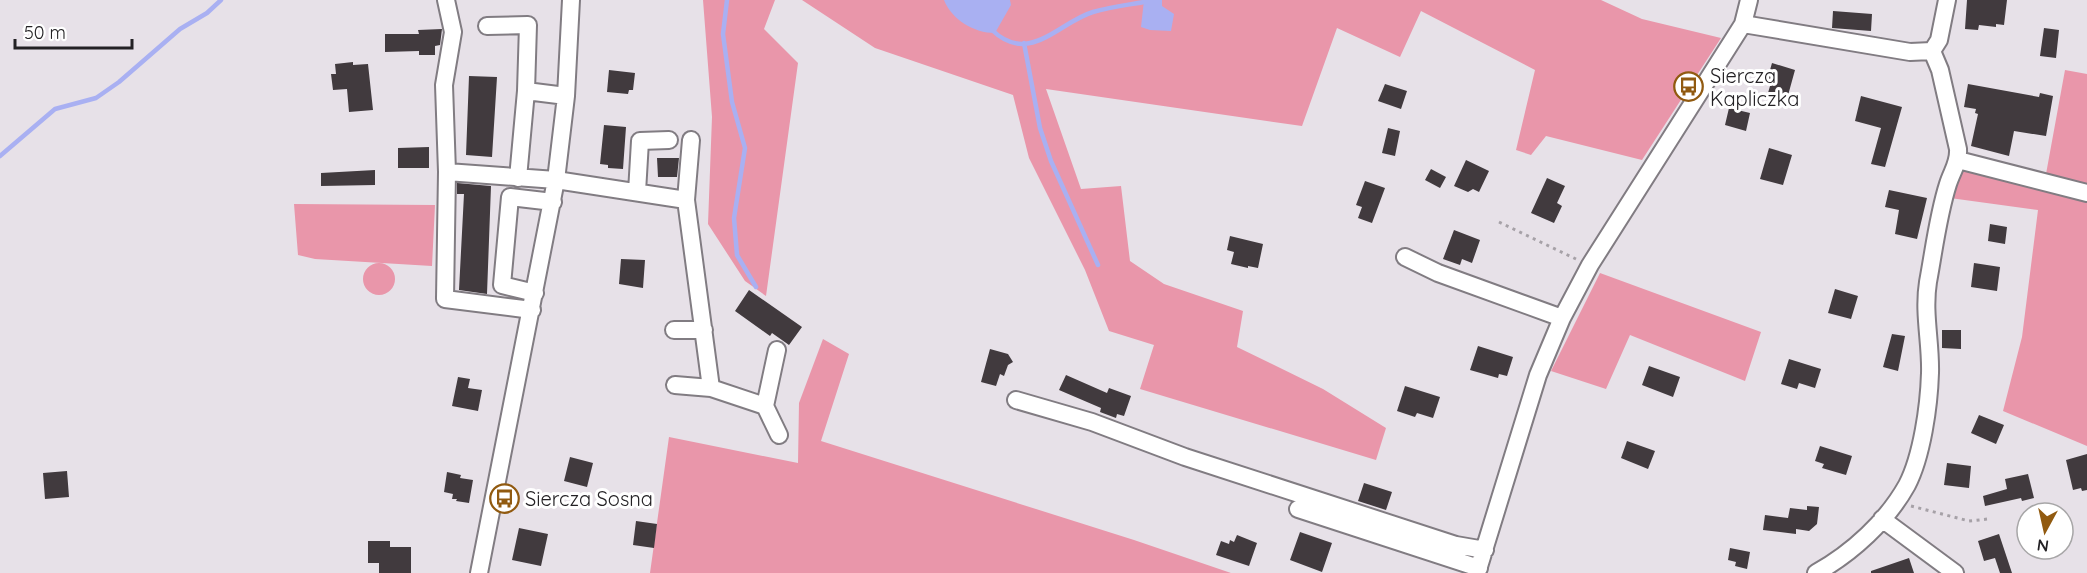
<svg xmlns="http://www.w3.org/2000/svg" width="2087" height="573" viewBox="0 0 2087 573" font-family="Quicksand,sans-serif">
	<rect width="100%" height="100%" fill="#e7e1e8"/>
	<path fill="#e996aa" d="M703,0H775L764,29L798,63L766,296L745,281L708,224L712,117Z
		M802,0H1601L1642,19L1721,38L1642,160L1546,136L1531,155L1516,150L1535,70L1421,11L1400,57L1337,28L1302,126L1046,89L1081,189L1121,186L1130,261L1164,284L1243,311L1237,347L1323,389L1386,428L1376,460L1140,389L1154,345L1109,331L1085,270L1029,158L1013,95L875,48Z
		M2065,70L2087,74V186L2046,174Z
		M1963,171L2087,199V446L2003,411L2022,337L2038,210L1950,198Z
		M294,204L435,205L432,266L315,259L298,255Z
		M363 279a16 16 0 1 1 32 0a16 16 0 1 1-32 0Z
		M1600,273L1761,332L1745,381L1630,335L1606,389L1551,371Z
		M823,339L849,354L821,441L1134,540L1231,573H650L669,437L798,463L799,403Z"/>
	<path fill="#a9b0f2" d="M944,0H1010L1011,5L995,33C974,33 952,20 944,0Z
		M1144,0H1162V6L1174,14L1171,31L1150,30L1141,27Z"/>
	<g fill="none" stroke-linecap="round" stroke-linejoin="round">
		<path stroke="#a9b0f2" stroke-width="4.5" d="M727,0L723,34L732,102L745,148L734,218L737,255L756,287
			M992,30C1029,66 1059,22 1093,12C1110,7 1127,5 1144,2
			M1024,43L1040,128L1051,161L1098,265
			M0,156L55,109L96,98L119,82L180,29L207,13L221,0"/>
	</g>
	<path fill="#413a3e" d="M1967,0H2007L2004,25L1996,24V27L1979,25L1978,30L1965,29Z
		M1833,11L1872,14L1871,31L1832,28Z
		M2044,28L2059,30L2056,58L2040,56Z
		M442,29L440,45L435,46V55H419V51L385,52V34H419L418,30Z
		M353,62V65L368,64L373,110L349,112L347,89L333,90L331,74H336L335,64Z
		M1772,63L1795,70L1787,99L1768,93L1770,86L1766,84Z
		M609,70L635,73L633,90H629L628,94L607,92Z
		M469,76L497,77L492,157L466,155Z
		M1385,84L1407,91L1401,109L1378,101Z
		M1968,84L2039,97L2040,93L2053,96L2046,136L2014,131L2009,156L1971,146L1978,114L1975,113L1976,109L1964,107Z
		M1861,96L1902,107L1885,167L1871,164L1881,128L1855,121Z
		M1729,108L1750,113L1746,131L1725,125Z
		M604,125L626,127L623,169L608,168V165L600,164Z
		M1388,128L1400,131L1395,156L1382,153Z
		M429,147V168H398V148Z
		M1769,148L1792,155L1783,185L1760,179Z
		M657,158H679L677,177H658Z
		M1466,160L1489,171L1479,192L1473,189L1468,192L1454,186Z
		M1431,169L1446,177L1440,188L1425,180Z
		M375,170V185L321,186V173Z
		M1547,178L1565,186L1557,203L1562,206L1554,223L1531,213Z
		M1365,181L1385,188L1372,223L1358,218L1362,207L1356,205Z
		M457,183L491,186L487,294L459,290L464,194H457Z
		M1889,190L1927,198L1917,239L1895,234L1899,210L1885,207Z
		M1990,224L2007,227L2005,244L1988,241Z
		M1454,230L1480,240L1472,263L1462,259L1460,265L1443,259Z
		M1230,236L1263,244L1258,268L1248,266V268L1231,264L1234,252L1227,250Z
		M621,259L645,260L643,288L619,284Z
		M1974,263L2000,267L1997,291L1971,287Z
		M1835,289L1858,296L1851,319L1828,313Z
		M749,290L802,327L789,345L772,333L770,336L735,311Z
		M1942,330H1961V349L1942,348Z
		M1892,334L1905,336L1898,371L1883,367Z
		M1478,346L1513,357L1507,376L1499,374L1498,378L1470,370Z
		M990,349L1008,354L1013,362L1008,365L1004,376L1000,374L996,386L981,382Z
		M1789,359L1821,369L1815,388L1799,383L1797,389L1781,384Z
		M1649,366L1680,377L1673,397L1642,385Z
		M1066,375L1107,393L1109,388L1131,396L1124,416L1117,414L1116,418L1100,412L1101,408L1059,390Z
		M458,377L470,379L468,388L482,390L478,411L452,406Z
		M1405,386L1440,397L1433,418L1417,413L1415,417L1397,411Z
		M1979,415L2004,425L1996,444L1971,433Z
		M1627,441L1655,451L1648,469L1621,458Z
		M1820,446L1852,456L1846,475L1822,468L1824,464L1815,461Z
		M2087,454V490L2082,491L2081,488L2073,490L2066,460Z
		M570,457L593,463L587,487L564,481Z
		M1947,463L1971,466L1969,488L1944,485Z
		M67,471L69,497L45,499L43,473Z
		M447,472L461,475L460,478L473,480L469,503L456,501L457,499H452L453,494L444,492Z
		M2028,474L2034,498L2022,501L2021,498L1985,506L1983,496L2007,489L2005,479Z
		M1364,483L1392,492L1386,510L1358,501Z
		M1807,506L1819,507L1817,524L1809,531L1796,529V534L1763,530L1765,515L1788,518L1790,508L1807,510Z
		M636,521L657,524L654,548L633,545Z
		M519,528L548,534L541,566L512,560Z
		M1300,532L1332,543L1322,572L1290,560Z
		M1999,534L2012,573H2000L1995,558L1984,561L1978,541Z
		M1237,535L1257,543L1249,566L1216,555L1221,541L1229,544L1230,540L1234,542Z
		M368,541H390V547H411V573H379V563H368Z
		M1730,548L1750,552L1747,569L1735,566L1736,562L1728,560Z
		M1909,558L1914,573H1871V571Z"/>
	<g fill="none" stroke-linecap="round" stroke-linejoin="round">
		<defs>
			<path id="minor" d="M446,0L453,32L444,85L447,172
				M1743,24L1910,52L1932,51L1940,70L1958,149C1959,163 1952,171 1948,184C1938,215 1934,250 1928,282C1923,313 1931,343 1930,373C1929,406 1922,456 1907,485C1887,521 1852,553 1816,573
				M487,26L528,25L526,91
				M1932,51L1939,40L1947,0
				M1958,160L2087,193
				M518,178L526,91L566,96
				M637,192L640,141L669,140
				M686,200L691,140
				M1405,257L1438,273L1562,318
				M535,293L502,285L510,197L553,202
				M532,310L445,299L447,172L556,180L686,200L711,388L765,406L777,350
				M674,330H704
				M675,385L711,388
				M1016,400L1092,422L1185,457L1456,545L1485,550
				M765,406L779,435
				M1298,509L1479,568
				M1882,519L1955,573
				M479,573L556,180L566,96L571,0
				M1477,573L1538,375L1562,318L1590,265L1743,24L1749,0"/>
		</defs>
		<use href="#minor" stroke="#817c82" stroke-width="20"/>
		<path stroke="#a6a1a7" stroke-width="3" stroke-dasharray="3 4.5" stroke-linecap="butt" d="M1499,222L1576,259
			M1911,506L1969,521L1988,519"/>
		<use href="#minor" stroke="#fff" stroke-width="16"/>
	</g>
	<defs>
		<symbol id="bus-ring" viewBox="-11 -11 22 22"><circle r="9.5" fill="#fff" stroke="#915a10" stroke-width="1.5"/><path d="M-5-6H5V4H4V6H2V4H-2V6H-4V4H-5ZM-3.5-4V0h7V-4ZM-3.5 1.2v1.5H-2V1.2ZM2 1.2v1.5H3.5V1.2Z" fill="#915a10"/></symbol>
	</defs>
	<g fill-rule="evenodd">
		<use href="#bus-ring" x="1672" y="70" width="33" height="33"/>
		<use href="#bus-ring" x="488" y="482" width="33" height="33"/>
	</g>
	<g text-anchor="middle" stroke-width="6" stroke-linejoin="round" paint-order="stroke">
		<g font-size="20" fill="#232124" stroke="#fff" text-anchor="start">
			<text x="1710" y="83">Siercza<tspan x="1710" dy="23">Kapliczka</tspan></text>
			<text x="525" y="506">Siercza Sosna</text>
		</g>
	</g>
	<g transform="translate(2045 531) rotate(188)"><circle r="28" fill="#ffffff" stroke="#a7a6a7" stroke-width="1.5"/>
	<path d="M0-4.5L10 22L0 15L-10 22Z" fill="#915a10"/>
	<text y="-9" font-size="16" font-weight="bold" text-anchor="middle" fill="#232124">N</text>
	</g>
	<path d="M15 39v9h117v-9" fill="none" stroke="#232124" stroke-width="3"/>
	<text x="24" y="39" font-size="18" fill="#232124" stroke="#ffffff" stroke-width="4.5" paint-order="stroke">50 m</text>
</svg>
